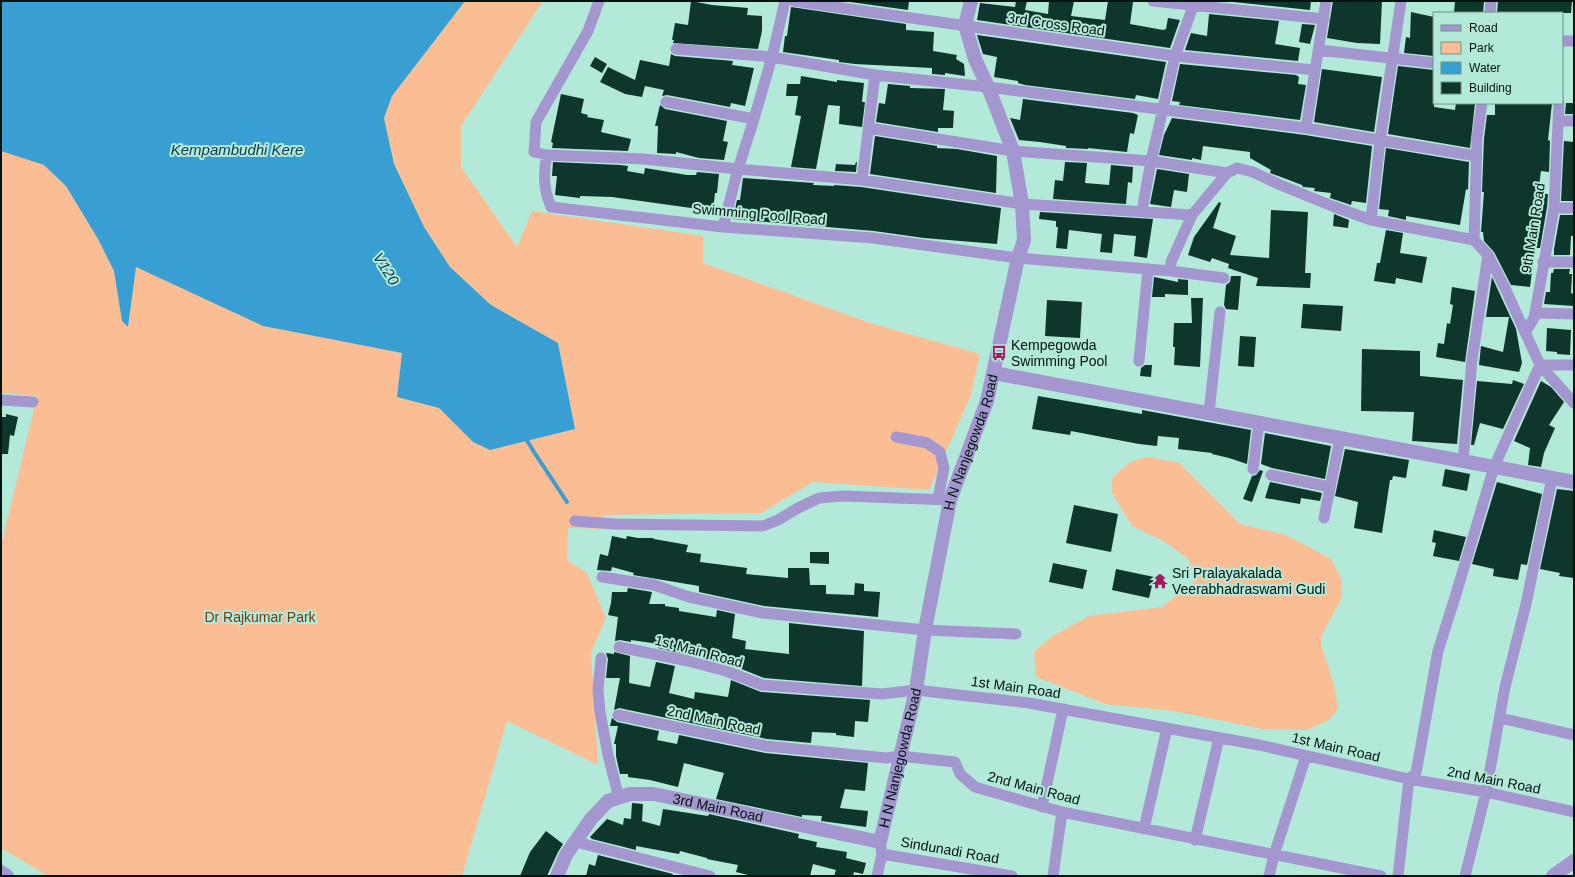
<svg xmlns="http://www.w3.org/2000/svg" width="1575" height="877" viewBox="0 0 1575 877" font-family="Helvetica,sans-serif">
	<rect width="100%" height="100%" fill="#b3e9d9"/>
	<path fill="#fbbd94" d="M465,1H543L461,126V167L517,247L532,211L703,236V263L870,323L980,354L971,395L929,490L813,482L761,513L604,515L603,529L568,528L567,560L587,573L606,618L591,652L598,765L507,721L462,876H48L1,848V546L37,396L1,393V151L44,165L66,186L98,239L114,271L122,321L128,327L136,267L263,326L402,353L397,397L439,408L473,442L490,450L575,429L558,343L491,305L450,267L424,227L394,164L384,118L392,96Z
		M1148,457L1179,463L1240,524L1286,535L1331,559L1342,581V597L1321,637V644L1334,684L1338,709L1329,720L1307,730L1262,729L1174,711L1105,704L1036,677L1034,652L1051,637L1089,616L1162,607L1193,583L1194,574L1188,559L1165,542L1132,526L1112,493V478L1130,462Z"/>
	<path fill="#399fd2" d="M1,1H465L392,96L384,118L394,164L424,227L450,267L491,305L558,343L575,429L490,450L473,442L439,408L397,397L402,353L263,326L136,267L128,327L122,321L114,271L98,239L66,186L44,165L1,151Z"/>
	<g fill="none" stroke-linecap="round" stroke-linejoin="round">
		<path stroke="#399fd2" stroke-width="4" d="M525,437L534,452L567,502"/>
	</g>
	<path fill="#0e362d" d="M691,1L712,5L748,8L747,15L762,16V31L758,49L673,43L674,40H672L675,23L688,25Z
		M843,1H909L908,10Z
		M1016,1H1027L1025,10L1048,14L1049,1H1074L1071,16L1105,20L1108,1H1123L1133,2L1130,24L1163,30L1166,29L1168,18L1180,20L1170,48L977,20L980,3L1015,7Z
		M1233,1H1311L1310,10L1233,2Z
		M1333,1H1382L1380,44L1357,43L1327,38Z
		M1455,1H1484L1483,13H1454Z
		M1498,1H1572L1571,13H1497Z
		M791,7L906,24V30L934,32L933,51L957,55L956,59L964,64L965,76L945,73V75L932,74V68L855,64L839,62V60L783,52L785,36H787Z
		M1411,12L1434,17V56L1404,53L1406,37L1410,38Z
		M1209,14L1279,21L1275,44L1300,48L1298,61L1185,50L1191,33L1207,36Z
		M1302,24L1315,25L1310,44L1299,42Z
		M977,35L1166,62L1158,99L1136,95L1135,99L1025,85L1018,83V81L994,77L997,57L983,54Z
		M671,54L675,56L733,61L732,65L754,68L745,106L731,103L730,107L667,95L662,96L664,90L645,86L642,97L625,94L600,82L608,67L635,80L640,60L669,66Z
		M595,57L607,64L602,73L590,66Z
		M1180,64L1296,75L1299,77L1298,84L1306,85L1300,120L1179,105L1180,102L1172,101Z
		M1398,66L1434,70V107L1455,110L1456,103H1475L1470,148L1388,134Z
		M1322,69L1382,77L1374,132L1314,122Z
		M801,76L837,82V80L864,83L862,102H865L862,127L839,124L840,106L828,105L816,169L791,167L801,116L795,115L798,96H786L787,84H800Z
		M888,84L910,86V88L945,89L943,110L954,111L953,128H938V132L876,122L879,103L885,104Z
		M561,94L584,99L581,113L588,115L587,117L604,120L601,132L631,139L628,151L552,148L553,143L551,142Z
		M1023,99L1133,113L1138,115L1134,134L1130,133L1127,152L1088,148V149L1066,148V146L1040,142L1019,140L1010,118L1020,120Z
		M1495,103H1552L1548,140L1550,141L1549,172L1541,171L1538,194H1548L1547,207L1540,248H1535L1530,287L1511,285L1494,252L1484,241L1483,232H1481L1484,192H1482L1484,139L1487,115H1495Z
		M1566,103H1574V114H1565Z
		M660,105L665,109L727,121L723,141L728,142L724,160L699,158L676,152V154L657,153L658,126H655Z
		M1172,118L1305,135L1372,146L1366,203L1352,201L1351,205L1330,198L1331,193L1314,191L1315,188L1303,187L1302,185L1281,177L1270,173L1271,170L1250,158V152L1203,146L1201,160L1192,158V160L1159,155L1164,135Z
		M875,136L937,146V148L957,149L997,156L996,193L870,174Z
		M1564,141L1574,142V201H1561Z
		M1386,148L1469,162L1468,190L1466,189L1460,225L1406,216V220L1388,216L1389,210L1379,209Z
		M553,162L620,165L628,166L627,171L644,174L645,168L687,175H696L697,172L719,174L717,193H715L713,211L612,197L580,196V198L555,195L557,176H552Z
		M856,162H857L856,172L835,171L836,164L855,165Z
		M1065,162L1087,163L1085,183L1109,185L1111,165L1133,167L1132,183L1128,182L1126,204L1053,199L1055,180L1063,181Z
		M1157,169L1189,174L1187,192L1174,190L1171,207L1150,204Z
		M743,178L814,183L813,185L834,186V185L861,187L1001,208L997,244L924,238L874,231L733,219L737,200H740Z
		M1219,202L1221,203L1213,228L1236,236L1230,255L1269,258L1271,210L1308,212L1305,273H1311L1310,288L1256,286L1258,278L1228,268L1229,264L1212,258L1210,262L1188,255L1194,237Z
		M1040,212L1153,219L1147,258L1134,256L1136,236L1114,234L1112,253L1100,252L1102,234L1069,230L1067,249L1056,248L1058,227H1056V221L1039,219Z
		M1334,214L1349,220L1348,228L1333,226Z
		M1560,215H1574V236H1571L1570,255H1554V249Z
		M1386,230L1403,233L1400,253L1427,257L1422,283L1396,278L1395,284L1374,281L1377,263H1380Z
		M1554,269H1570L1569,274H1572L1571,293L1574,294V306L1544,304L1546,292H1550L1551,273H1553Z
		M1231,276H1241L1238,310L1226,309L1224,305L1226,285L1230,282Z
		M1154,277L1178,282V279L1188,280V295L1165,294V297H1152Z
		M1492,277L1516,329L1522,363L1519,372L1479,365L1481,346L1503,352L1509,317H1486Z
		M1452,287L1475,291L1465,362L1436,357L1438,343L1444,344L1447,323L1450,324L1453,305L1450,304Z
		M1191,298H1203L1200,367L1174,365L1175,347H1173L1174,323H1192Z
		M1047,300L1082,302L1080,338L1045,336Z
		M1303,304L1343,306L1341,331L1301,328Z
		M1547,328L1571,330L1570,355L1557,354V352L1546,351Z
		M1240,336L1256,337L1254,367L1238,366Z
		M1362,349L1420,351V376L1463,380L1457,444L1412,441L1414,412L1361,411Z
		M1145,365H1152L1151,377L1140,376L1141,368Z
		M1513,380L1524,384L1503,429L1480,423L1474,445H1471L1477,381L1512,384Z
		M1541,381L1551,387L1564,402L1549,425L1555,428L1544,453L1541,467L1528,465L1530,448L1514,441Z
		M1038,396L1142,414V410L1251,430L1247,464L1229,458L1212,454V453L1178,449L1179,438L1158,436L1157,446L1139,444L1071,431L1070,435L1032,429Z
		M6,414L18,417L14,436L10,435L8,454H1V417H6Z
		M1265,433L1331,446L1325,479L1272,468L1261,464Z
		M1345,449L1409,460L1406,478L1393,476L1392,480H1390L1382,533L1354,528L1358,502L1335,496Z
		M1445,469L1470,474L1467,491L1442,486Z
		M1260,470L1263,471L1252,502L1243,499L1252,476L1256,475Z
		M1270,482L1322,493L1320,501L1301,498L1300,504L1265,498Z
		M1497,482L1542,494L1527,565L1521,564L1518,580L1493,576L1494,569L1472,564Z
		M1557,489L1574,491V578L1559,576L1560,573L1540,569Z
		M1074,505L1118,514L1111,552L1066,543Z
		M1434,530L1466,537L1459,561L1433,556L1436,543L1432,542Z
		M612,536L626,539L627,536L638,538H653L654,539L688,545L686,552L701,554L700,562L747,568L746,574L788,578V568H809L810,585H826V594L854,595L855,583L864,584V591L880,592L878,617L764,606L699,592V586L633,575L634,573L612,567L611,571L597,570L600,554L608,556Z
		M810,552H829V564L810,563Z
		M1053,563L1087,570L1083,589L1049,582Z
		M1116,569L1154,577L1149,598L1112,590Z
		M628,588L652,592L649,604H665V606L679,608V611L716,617L717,610L735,614L732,638L746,641L745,649L789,654V623L864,631L862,686L764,678L729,664L658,648L659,644L631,640V642L620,640L615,641L618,617L608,615L611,603L612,592H627Z
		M614,652L630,656L629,683L650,687L656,662L675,666L669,693L694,699L695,692L728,697L731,680L761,692L870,700L868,722L855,721L854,737L836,735V733L812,732L811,743L767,739L619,708L614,710L620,678H606L608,659L606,653L614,654Z
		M612,718L617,722L659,731L657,740L677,744L679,735L765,753L868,763L865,791L845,789L840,808L868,811L866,827L821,821L822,816L802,815V817L716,799L724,773L684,763L678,787L650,780L628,777V774H620L616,756V744H614L618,726H610Z
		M632,803L643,804L642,821L660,826L663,809L708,816L709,814L799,834L798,838L817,842L816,847L847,852L846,858L866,863L863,874L854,872L853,876H834L836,870L813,864L810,876H752L736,872L738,865L707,859V858L680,851L679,854L636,846V850L592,839L590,837L607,819L623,825L624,818L631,819Z
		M546,831L563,844L558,852L547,876H520L530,852Z
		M598,855L673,874L672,876H586L589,864L595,866Z"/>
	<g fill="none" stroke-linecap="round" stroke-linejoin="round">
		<path stroke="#a497cf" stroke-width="11" d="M599,1L588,31L536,122L534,152L547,155L644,159L738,169L862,180L1022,204L1192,215
			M794,1L1175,56L1315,70
			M1153,1L1324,19
			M1490,13L1491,1
			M1562,41H1574
			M676,49L772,57L875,75L988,87L1306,128L1476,156
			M1319,50L1434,63
			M666,102L754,119
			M1559,121H1574
			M869,128L1013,151L1151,161L1175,56L1195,1
			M1306,128L1326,1
			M547,155C543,172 544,191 551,207L723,227L873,238L1018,258L1171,271V262L1192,215L1227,173L1237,168L1253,172L1278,184L1332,206L1371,220L1474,240L1488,255L1505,288L1540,365L1574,403
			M862,180L875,75
			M1554,208H1574
			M1142,211L1151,161L1227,173
			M1371,220L1380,141L1401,1
			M723,227L738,169L754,119L772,57L785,1
			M1474,240L1477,138L1482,103
			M1543,262H1574
			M1171,271L1224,278
			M1535,313L1574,314
			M1526,331L1534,318L1554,208L1559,103
			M1139,361L1148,269
			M1,400L33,402
			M1209,413L1220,312
			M896,437L927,443L940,452L944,468L938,499
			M1463,461L1472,360L1488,255
			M1253,469L1259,423
			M1271,475L1330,487
			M1324,518L1340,438
			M575,521L614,524L763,526L778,520L798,508L819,498L843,496L950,500
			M602,577L654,585L689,597L763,613L925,630L1016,634
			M619,647L688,661L726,671L762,685L882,694L916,690L1029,703L1259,745L1409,779L1486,792L1574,812
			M601,658L598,690L600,712L608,755L619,798
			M618,715L766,746L886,758L900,756L955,762L960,774L975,787L1062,812L1381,876
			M1500,718L1574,735
			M1042,807L1063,709
			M1144,829L1167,728
			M1195,840L1219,738
			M576,842L710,876
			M882,854L1012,876
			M877,876L882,854L881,847
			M1053,876L1062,812
			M1269,876L1274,855L1306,756
			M1398,876L1409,779L1416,773L1438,651L1456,594L1494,467L1540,365H1574
			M1465,876L1486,792L1505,687L1526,604L1552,478"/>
		<g stroke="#a497cf" stroke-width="14">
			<path d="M994,373L1574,482"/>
			<path d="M1,872L7,876"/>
			<path id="s1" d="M557,876L566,855L591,819L608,801L630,794H654L880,842L916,690L925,630L950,500L987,401L1018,258L1024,240L1022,204L1013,151L988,87L975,59L965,25L971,1"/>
			<path d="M1553,876L1574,861"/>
		</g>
	</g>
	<defs>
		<symbol id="bus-bare" viewBox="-9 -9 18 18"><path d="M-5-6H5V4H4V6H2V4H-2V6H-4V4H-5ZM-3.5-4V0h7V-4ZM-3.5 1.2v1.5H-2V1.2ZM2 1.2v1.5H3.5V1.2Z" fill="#a31a63" stroke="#b3e9d9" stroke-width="2.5" paint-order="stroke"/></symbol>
		<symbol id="temple-bare" viewBox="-9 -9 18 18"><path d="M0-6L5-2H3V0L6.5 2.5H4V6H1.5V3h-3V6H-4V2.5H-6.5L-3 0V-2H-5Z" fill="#a31a63" stroke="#b3e9d9" stroke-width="2.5" paint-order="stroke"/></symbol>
	</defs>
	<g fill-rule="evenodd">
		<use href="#bus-bare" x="988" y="342" width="22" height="22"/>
		<use href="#temple-bare" x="1149" y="570" width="22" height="22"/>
	</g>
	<g text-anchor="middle" stroke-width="4" stroke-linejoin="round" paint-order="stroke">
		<g font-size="14" fill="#01130e" stroke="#b3e9d9">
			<text transform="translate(1056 24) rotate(8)" y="5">3rd Cross Road</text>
			<text transform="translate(759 214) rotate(5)" y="5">Swimming Pool Road</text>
			<text transform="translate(1533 228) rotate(-81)" y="5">9th Main Road</text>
			<text dy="5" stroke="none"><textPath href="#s1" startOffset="780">H N Nanjegowda Road</textPath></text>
			<text transform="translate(699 651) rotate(15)" y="5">1st Main Road</text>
			<text transform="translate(1016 687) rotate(8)" y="5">1st Main Road</text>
			<text transform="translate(714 720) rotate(12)" y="5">2nd Main Road</text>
			<text transform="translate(1336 747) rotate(13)" y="5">1st Main Road</text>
			<text dy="5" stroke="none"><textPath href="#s1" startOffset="456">H N Nanjegowda Road</textPath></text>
			<text transform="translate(1494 780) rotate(11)" y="5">2nd Main Road</text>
			<text transform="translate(1034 788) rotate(15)" y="5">2nd Main Road</text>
			<text dy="5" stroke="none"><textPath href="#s1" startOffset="204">3rd Main Road</textPath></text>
			<text transform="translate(950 850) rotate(10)" y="5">Sindunadi Road</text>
		</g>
		<g font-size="14" fill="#01130e" stroke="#b3e9d9" text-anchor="start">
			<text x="1011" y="350">Kempegowda<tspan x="1011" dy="16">Swimming Pool</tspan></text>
			<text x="1172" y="578">Sri Pralayakalada<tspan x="1172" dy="16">Veerabhadraswami Gudi</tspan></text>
		</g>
		<g font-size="14" fill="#6f3c13" stroke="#b3e9d9">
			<text x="260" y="622">Dr Rajkumar Park</text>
		</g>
		<g font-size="15" font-style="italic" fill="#0c384d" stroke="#b3e9d9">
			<text x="237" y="155">Kempambudhi Kere</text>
			<text transform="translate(386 269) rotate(58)" y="5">V120</text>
		</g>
	</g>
	<rect width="1575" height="877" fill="none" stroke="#01130e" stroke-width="4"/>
	<rect x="1433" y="12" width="130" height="92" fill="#b3e9d9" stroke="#6c9388"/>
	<rect x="1441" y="25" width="20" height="6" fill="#a497cf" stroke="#6c9388"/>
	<text x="1469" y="32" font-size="12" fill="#01130e">Road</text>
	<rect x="1441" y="42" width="20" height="12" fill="#fbbd94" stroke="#6c9388"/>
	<text x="1469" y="52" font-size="12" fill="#01130e">Park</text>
	<rect x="1441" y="62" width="20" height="12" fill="#399fd2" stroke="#6c9388"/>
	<text x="1469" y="72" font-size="12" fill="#01130e">Water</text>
	<rect x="1441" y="82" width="20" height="12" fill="#0e362d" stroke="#6c9388"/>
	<text x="1469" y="92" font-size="12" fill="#01130e">Building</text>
</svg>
